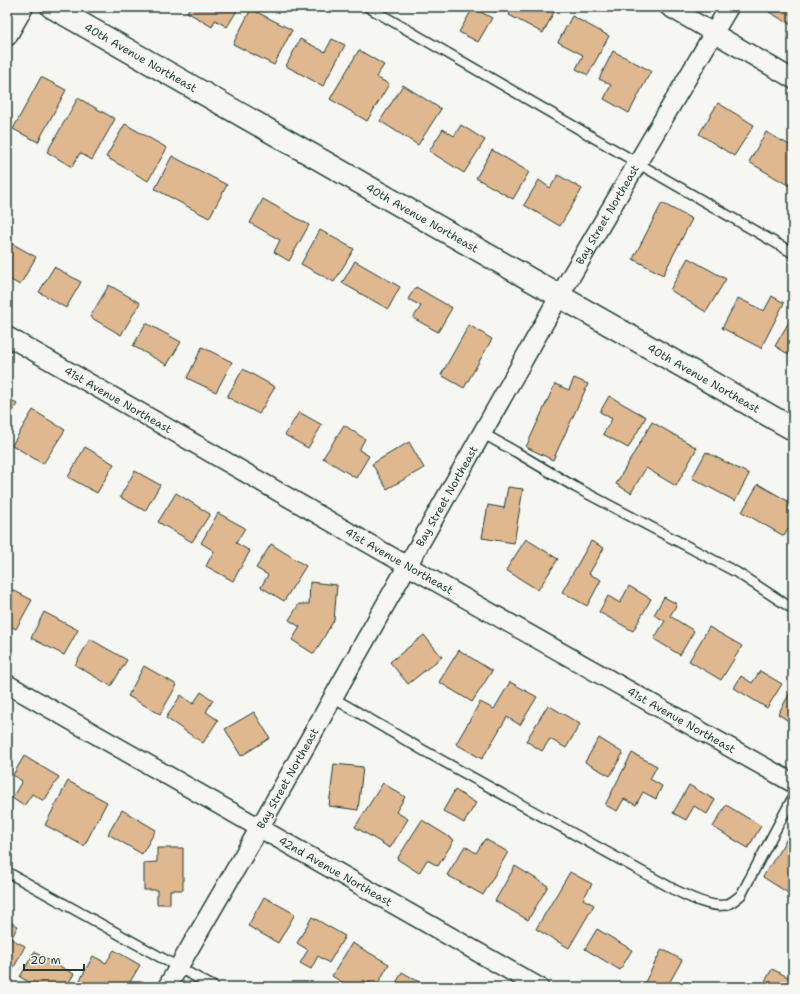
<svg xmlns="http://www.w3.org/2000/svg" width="800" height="994" viewBox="0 0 800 994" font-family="'Shantell Sans',sans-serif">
	<rect width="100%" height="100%" fill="#f6f6f2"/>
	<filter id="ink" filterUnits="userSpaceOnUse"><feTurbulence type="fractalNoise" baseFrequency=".025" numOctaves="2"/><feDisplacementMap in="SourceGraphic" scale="8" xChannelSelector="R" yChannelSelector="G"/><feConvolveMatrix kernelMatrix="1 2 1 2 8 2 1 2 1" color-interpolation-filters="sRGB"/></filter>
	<g filter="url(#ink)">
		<path fill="#dfb890" stroke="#1f3d34" d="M190,7H235L238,9L227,27L215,20L212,27L187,12Z
			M487,7H498L495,12Z
			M513,7H555L556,8L543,33L509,15Z
			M772,7H793V26L769,12Z
			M473,8L492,18L478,42L459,32Z
			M251,9L292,30L274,65L233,44Z
			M572,16L609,36L588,75L576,69L583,55L558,42Z
			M300,39L325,52L332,39L345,45L323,86L286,66Z
			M359,50L384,65L376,77L389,84L367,121L330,99Z
			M613,51L651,71L629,113L604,99L611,85L599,79Z
			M41,77L66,90L38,142L13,129Z
			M403,85L441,109L418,145L380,121Z
			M78,98L115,119L92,160L80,153L72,167L47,152Z
			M718,103L754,125L734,156L699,134Z
			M125,124L167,148L148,181L106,157Z
			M461,125L485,140L464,173L429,151L443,129L454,136Z
			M766,132L793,147V184L791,187L749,162Z
			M492,150L529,172L513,199L476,178Z
			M172,156L227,185L209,218L155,189Z
			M558,175L582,189L560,226L524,205L539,180L550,188Z
			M263,199L309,225L289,261L274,252L280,240L250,223Z
			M662,203L692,219L663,275L633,259Z
			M320,230L354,249L334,282L301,264Z
			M11,243L36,257L20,285L7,278V249Z
			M688,258L726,279L706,312L670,290Z
			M355,261L400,287L388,309L342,283Z
			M54,267L81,282L66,308L39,292Z
			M109,285L140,303L121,335L90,317Z
			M416,287L452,308L438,332L413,318L421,306L408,299Z
			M772,296L784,303L761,348L722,328L738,298L764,311Z
			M789,322L793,324V357L775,346Z
			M146,323L181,342L167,365L133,346Z
			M469,325L492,339L464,388L441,375Z
			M202,347L232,362L216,392L187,378Z
			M243,369L275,387L259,414L227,397Z
			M574,378L588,384L553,460L526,447L555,384L569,390Z
			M609,396L646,417L628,448L603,434L612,419L600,412Z
			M7,398L17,404L7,422Z
			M33,410L65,430L43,464L12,445Z
			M299,412L322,425L308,448L285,435Z
			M652,422L697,448L676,486L646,468L631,493L616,484Z
			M344,425L365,439L359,450L369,456L356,478L323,458Z
			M409,442L424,468L387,489L372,464Z
			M85,447L114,464L97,493L68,477Z
			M706,452L749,474L735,501L692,478Z
			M135,471L160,485L145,511L120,497Z
			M758,484L793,504V521L784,536L742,512Z
			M508,487L523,489L514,543L482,538L488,505L504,508Z
			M176,493L210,514L192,542L158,522Z
			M218,513L245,528L236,543L250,551L233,581L206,566L214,551L201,543Z
			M526,539L558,559L538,590L506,570Z
			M591,541L604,548L589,574L601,580L587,606L562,592Z
			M271,544L306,566L284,601L261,587L268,575L256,568Z
			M310,582L337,585L334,620L314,654L292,640L300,627L289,620L299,604H309Z
			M629,586L651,599L633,631L599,612L608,596L620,603Z
			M7,587L32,600L16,629L7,624Z
			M664,597L677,604L670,616L694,631L680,655L654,639L665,621L654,615Z
			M44,612L78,630L64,655L31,638Z
			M709,627L742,646L721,680L689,661Z
			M424,635L442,657L408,684L390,662Z
			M90,639L127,660L111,686L75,665Z
			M459,650L492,671L472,702L439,682Z
			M144,666L177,685L160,714L128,696Z
			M760,671L782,684L767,708L734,688L741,676L752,683Z
			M510,682L537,697L520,725L507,717L482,759L456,744L480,702L494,709Z
			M201,692L213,700L206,712L218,720L203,743L166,718L181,695L193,704Z
			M790,693L793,695V724L778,714Z
			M548,705L580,724L566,748L550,739L542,751L526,741Z
			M254,712L270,738L241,756L225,729Z
			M599,738L623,753L610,776L585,762Z
			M632,753L657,766L650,779L662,786L656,799L643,792L636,805L624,799L617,811L605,805Z
			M24,756L59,777L44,801L32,794L24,806L12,798L22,781L13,775Z
			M334,764L363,767L358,810L329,806Z
			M68,781L107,802L84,846L45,825Z
			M383,783L405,797L396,812L408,819L390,848L355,827Z
			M689,785L715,800L707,814L694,806L686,820L673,813Z
			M455,790L476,803L464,823L443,811Z
			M726,805L761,826L748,848L713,827Z
			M122,810L156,830L142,854L108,834Z
			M422,820L454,840L438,866L427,860L419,873L397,859Z
			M788,837L793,840V896L763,877Z
			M485,839L508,852L483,895L447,875L465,846L476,853Z
			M157,848H183V890H170V904H157V890H144V863L157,862Z
			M515,866L548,886L528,920L495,901Z
			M570,872L592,884L583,899L594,905L569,948L536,929Z
			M264,897L295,914L278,943L248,926Z
			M312,917L345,936L329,963L318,956L311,969L300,963L308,950L297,943Z
			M7,921L18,926L11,939L25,946L11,973L7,971Z
			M597,929L632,950L620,970L585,949Z
			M352,943L389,964L376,987L363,980L359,987H350L332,976Z
			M662,949L682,960L667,987H650L644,984Z
			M114,950L140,965L127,987H88L79,982L93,956L106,963Z
			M34,952L74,974L66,987H38L20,977Z
			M772,969L790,978L785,987H762Z
			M402,972L428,987H394Z"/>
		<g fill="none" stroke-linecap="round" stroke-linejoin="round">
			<defs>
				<path id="lane" d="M368,7L793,253
					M482,433L516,452L575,487L736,572L793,609
					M333,698L421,749L675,890C687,896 714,910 728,904C733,902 737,898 741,895L793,797
					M7,872L214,987"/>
				<g id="street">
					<path d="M669,7L793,79"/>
					<path d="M7,37L24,7"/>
					<path id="s1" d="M7,336L408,566L793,783"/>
					<path id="s2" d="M7,684L539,987"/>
					<path id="s3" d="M167,987L260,827L560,295L729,7"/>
				</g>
				<g id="secondary">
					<path id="s4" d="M52,7L793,429"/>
				</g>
			</defs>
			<use href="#lane" stroke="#1f3d34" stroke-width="12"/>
			<use href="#street" stroke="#1f3d34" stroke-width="21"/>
			<use href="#secondary" stroke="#1f3d34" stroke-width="25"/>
			<use href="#lane" stroke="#f6f6f2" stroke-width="9"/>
			<use href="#street" stroke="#f6f6f2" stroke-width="18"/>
			<use href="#secondary" stroke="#f6f6f2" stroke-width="22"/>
		</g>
	</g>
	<g text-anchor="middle" stroke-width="3" stroke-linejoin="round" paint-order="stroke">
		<g font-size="11" fill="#1f3d34" stroke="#f6f6f2">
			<text dy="4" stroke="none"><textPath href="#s4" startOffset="102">40th Avenue Northeast</textPath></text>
			<text dy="4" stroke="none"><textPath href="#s3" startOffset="889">Bay Street Northeast</textPath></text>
			<text dy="4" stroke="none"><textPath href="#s4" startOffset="426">40th Avenue Northeast</textPath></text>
			<text dy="4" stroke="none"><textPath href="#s4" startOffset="750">40th Avenue Northeast</textPath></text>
			<text dy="4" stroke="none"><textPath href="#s1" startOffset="128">41st Avenue Northeast</textPath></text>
			<text dy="4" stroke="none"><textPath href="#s3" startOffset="565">Bay Street Northeast</textPath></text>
			<text dy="4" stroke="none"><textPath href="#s1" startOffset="452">41st Avenue Northeast</textPath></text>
			<text dy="4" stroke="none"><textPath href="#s1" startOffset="776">41st Avenue Northeast</textPath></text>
			<text dy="4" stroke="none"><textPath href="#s3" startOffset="241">Bay Street Northeast</textPath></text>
			<text dy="4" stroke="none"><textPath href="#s2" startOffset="378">42nd Avenue Northeast</textPath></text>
		</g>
	</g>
	<rect width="800" height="994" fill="none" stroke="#f6f6f2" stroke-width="24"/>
	<rect x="12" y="12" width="776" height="970" fill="none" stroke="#1f3d34" stroke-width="1.5" filter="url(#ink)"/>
	<path d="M24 964v6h60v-6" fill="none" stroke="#1f3d34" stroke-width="2"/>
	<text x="30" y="964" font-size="12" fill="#1f3d34" stroke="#f6f6f2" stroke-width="3" paint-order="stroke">20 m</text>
</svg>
